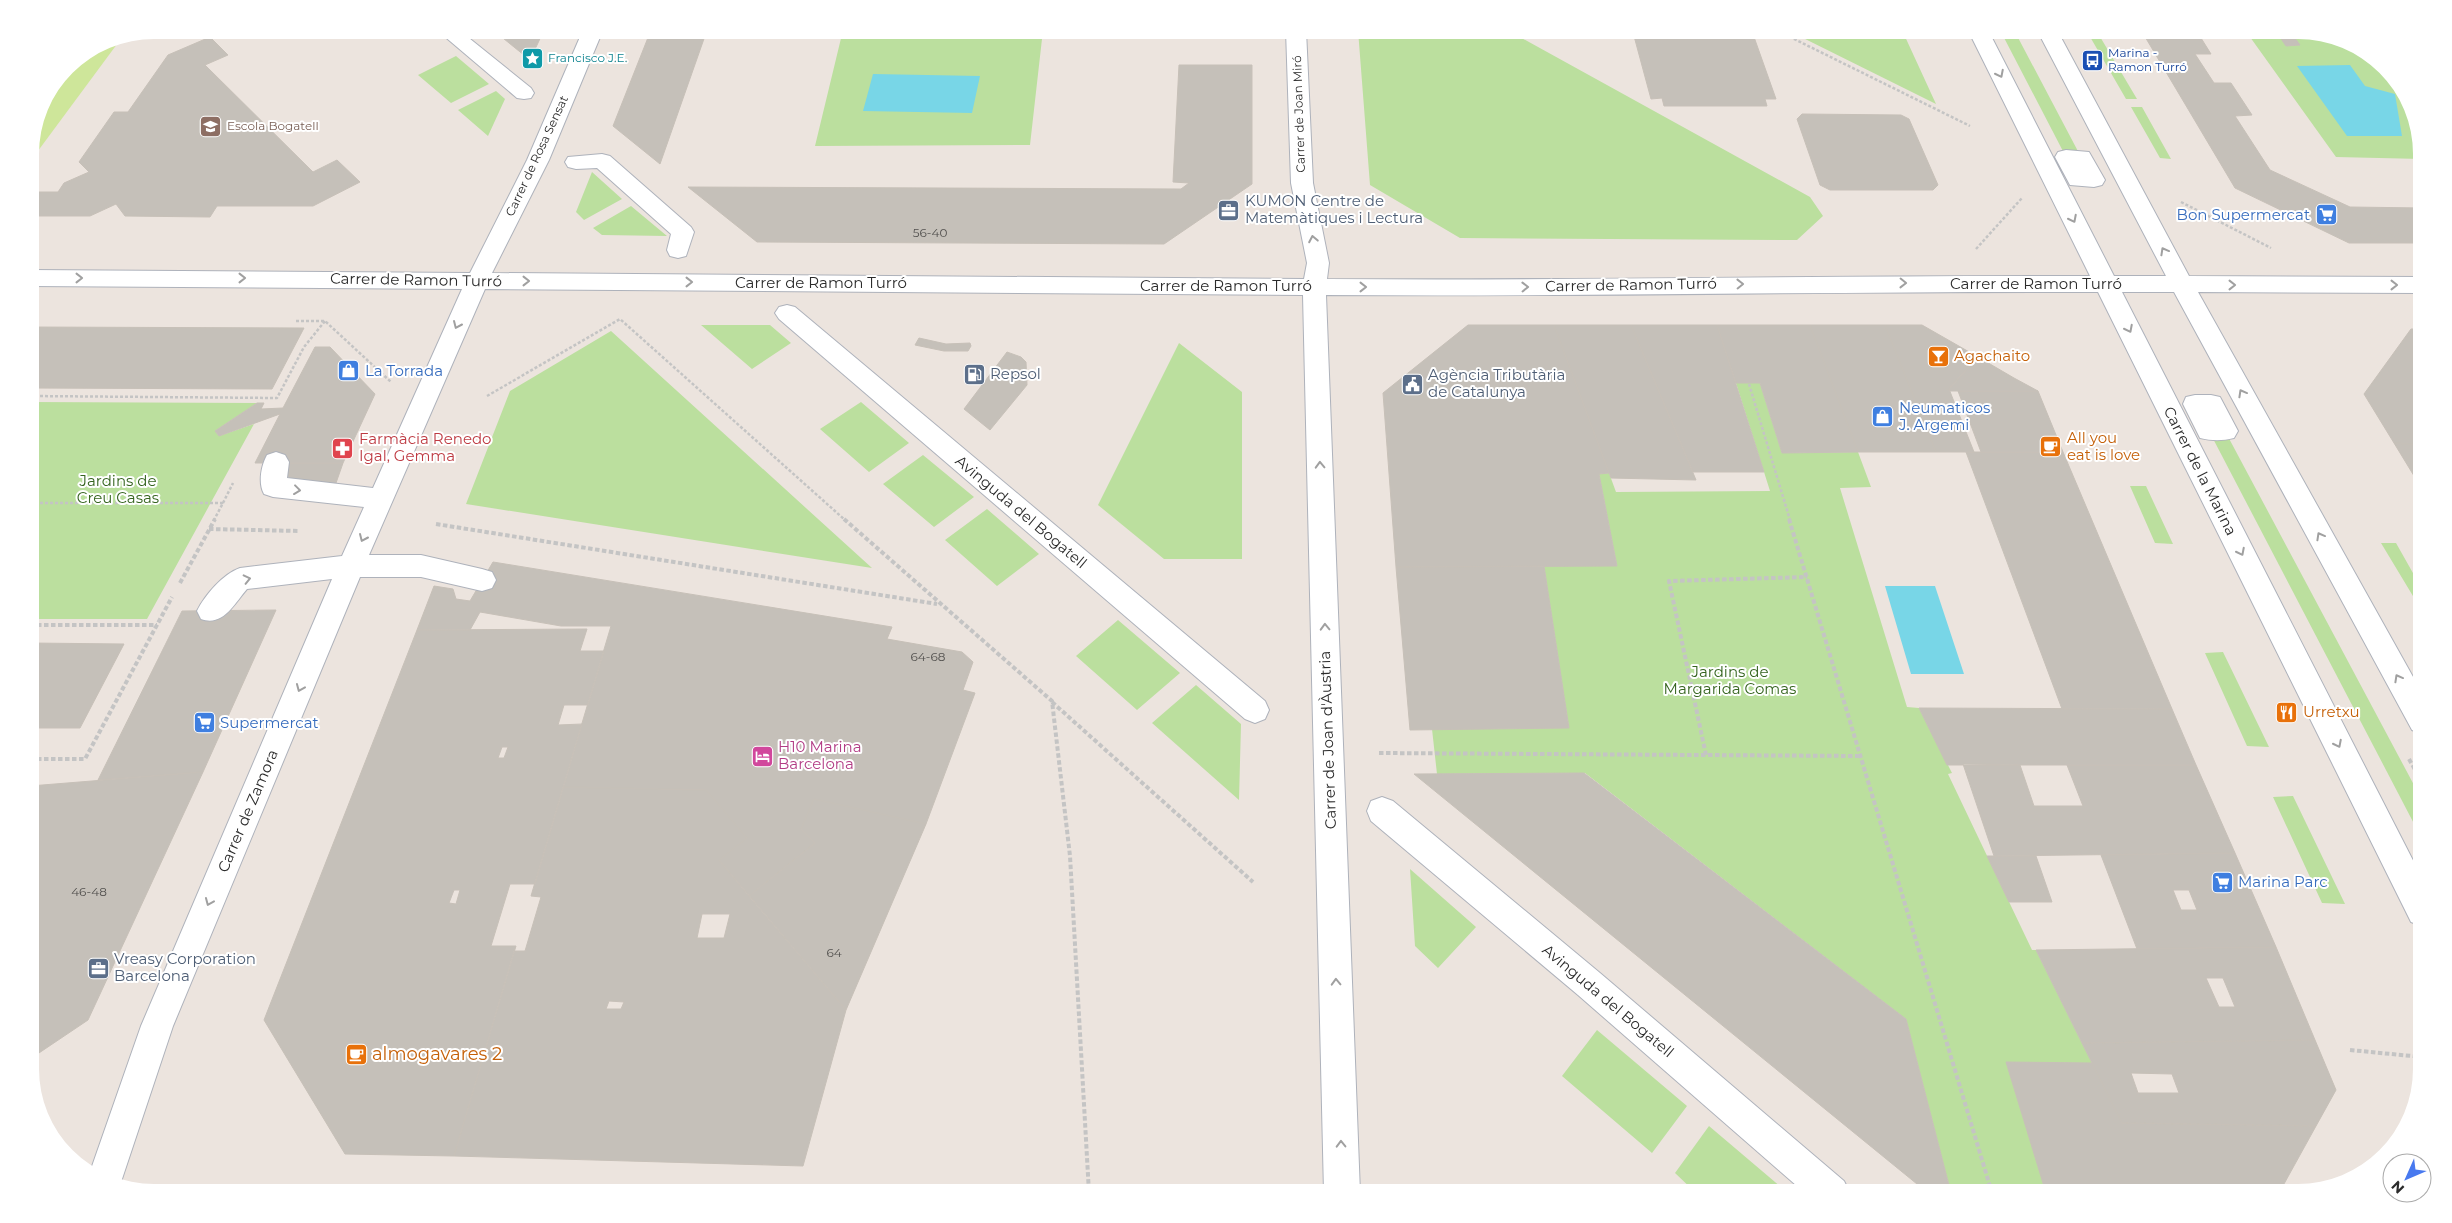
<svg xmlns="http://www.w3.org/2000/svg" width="2452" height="1223" viewBox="0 0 2452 1223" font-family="Montserrat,sans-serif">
	<rect width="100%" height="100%" fill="#ece4de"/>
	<path fill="#bbdf9e" d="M843,30H1043L1030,145L815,146Z
		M1358,30H1507L1810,197L1823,216L1797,240L1460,238L1370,185Z
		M1787,30H1902L1936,104Z
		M2000,30H2014L2081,157H2066Z
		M2245,30H2299L2353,43L2401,85L2422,146V159L2336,157Z
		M2089,35H2099L2137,99H2126Z
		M456,56L489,84L451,103L418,75Z
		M496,91L505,99L488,136L458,110Z
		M2131,107H2142L2171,159L2160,158Z
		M592,172L622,199L584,220L576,212Z
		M631,206L667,236L602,235L593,228Z
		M701,325H770L791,343L752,369Z
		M611,331L872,568L466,504L510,391Z
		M1179,343L1242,392V559H1164L1098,505Z
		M1736,383H1760L1782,453L1858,452L1871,487L1840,488L1907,707L1919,708L1952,773L1948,774L2032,950H2036L2092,1063L2046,1193H1951L1906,1019L1585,773L1437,774L1432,729L1569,728L1544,566H1617L1599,474L1609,473L1616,492L1770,491Z
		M30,402L257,403L215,431L219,436L254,424L147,619H30Z
		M861,402L909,443L869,472L820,429Z
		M2209,431H2225L2422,800V839Z
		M923,455L974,497L934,527L883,484Z
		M2130,486H2146L2173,544L2155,543Z
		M987,509L1039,554L997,586L945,540Z
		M2381,543H2396L2422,589V611Z
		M1118,620L1180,673L1137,710L1076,656Z
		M2223,652L2269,747L2247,746L2205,653Z
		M1196,685L1241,724L1239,800L1152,723Z
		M2293,796L2345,904L2322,903L2273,797Z
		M1410,869L1476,927L1438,968L1415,946Z
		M1597,1030L1687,1106L1652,1153L1562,1076Z
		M1709,1126L1788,1193H1696L1675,1173Z"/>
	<path fill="#cee69a" d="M123,36L32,159H30C30,143 33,121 39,106C53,74 89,43 123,36Z"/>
	<path fill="#78d6e7" d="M2350,65L2365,86L2395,94L2402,136H2347L2297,66Z
		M873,74L980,76L972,113L863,111Z
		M1885,586H1935L1964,674H1911Z"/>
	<path fill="#c5c0b9" stroke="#c7c0b8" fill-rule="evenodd" d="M493,30H544L530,60Z
		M651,30H695L694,33H706L660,164L613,126Z
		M1643,30H1741L1743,36L1754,37L1776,99H1765L1767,106H1664L1662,98L1651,99L1634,36H1645Z
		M2141,30H2196L2211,54H2195L2214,83H2231L2252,115L2235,116L2270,170L2350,207L2422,208V243H2349L2235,188Z
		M2275,30H2289L2300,45L2286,46Z
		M210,37L228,55L205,65L313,172L337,160L360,182L313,206H217L210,217L125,216L116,204L90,216H30V192H58L64,183L89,172L79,162L114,112H128L168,55Z
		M1179,65H1252V184L1164,244L757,242L688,187L1181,189L1189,183L1173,182Z
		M1802,114L1901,115L1909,119L1938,185L1933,190H1830L1820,185L1797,119Z
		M1468,325H1554L1609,473L1599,474L1617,566L1396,567L1383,393Z
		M1554,325H1631L1696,480L1611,478Z
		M1631,325H1717L1764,472H1693Z
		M1717,325H1810L1858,452L1782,453L1760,383H1736Z
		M1810,325H1885L1936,452H1858Z
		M1885,325H1922L1978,357L1949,389L1974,452H1936Z
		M30,327L304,328L272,389L30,388Z
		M2411,329H2422V445L2394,443L2364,394Z
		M919,338L946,344L970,343L971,346L968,351H944L915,345Z
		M315,347H330L375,394L343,463H255L280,414L219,436L215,431L257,403H264L261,409L283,408Z
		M1007,352L1021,357L1026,362L1027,385L990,430L964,409Z
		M1978,357L2014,378L2038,391H1950L1949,389L1954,383Z
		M1958,391H2038L2063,452H1981Z
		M2394,443L2422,445V489Z
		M1966,452H2063L2172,709H2062Z
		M288,463H343L336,483L297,480L286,476Z
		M493,562L892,627L887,639L962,652L973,662L963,690L975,693L926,824L814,799L801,829L815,843L749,896L719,860L747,838L706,790L563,787L611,626H561L480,612L470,630H417L434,586L453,589L456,599L470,601Z
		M1544,566L1569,728L1410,730L1396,567Z
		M276,610L203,772L98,780L182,611Z
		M587,629L580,651H604L588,705H564L558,725L582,724L535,884H510L491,946H516L454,1156L345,1154L264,1020L417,630ZM502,747H508L504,758H498ZM454,890H460L456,904L449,903Z
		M30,643L124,644L80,728H30Z
		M1919,708L2172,709L2196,765H1947Z
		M1963,764L2020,765L2034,806H2083L2067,765H2196L2235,853L1994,856Z
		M203,772L88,1020L30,1059V786Z
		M1584,773L1906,1019L1951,1193H1928L1414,774Z
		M563,787L706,790L747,838L719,860L846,1010L803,1166L454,1156L514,951H525L541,897L531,896ZM702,914H730L724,938H697ZM609,1001L624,1002L621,1009H606Z
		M814,799L926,824L846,1010L749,896L815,843L801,829Z
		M2235,853L2276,947L2137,949L2101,855ZM2173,890H2189L2197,910H2181Z
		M1987,856H2036L2052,902H2009Z
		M2276,947L2315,1040L2082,1043L2036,950ZM2206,978H2223L2235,1007H2219Z
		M2315,1040L2336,1090L2316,1126L2122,1123L2082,1043ZM2131,1073L2172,1074L2179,1093H2138Z
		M2006,1062L2092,1063L2122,1123L2316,1126L2279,1193H2046Z"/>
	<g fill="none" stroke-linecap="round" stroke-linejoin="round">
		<defs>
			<path id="minor" d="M437,30H459L531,88L534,93L531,98L524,99L517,98Z
				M583,30H603L549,160L492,273L1304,279L1307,263L1291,183L1286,30H1306L1313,183L1329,263L1327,279C1581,281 1836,275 2090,276L1968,30H1988L2114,276H2166L2037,30H2057L2189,276L2422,277V293L2198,292L2422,693V734L2412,730L2174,292H2122L2422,878V926L2411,922L2098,292C1841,291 1583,297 1326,295L1360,1193H1324L1303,295L485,289L369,555H421L482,569L492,572L496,580L492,588L482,591L421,577H360L173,1026L120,1185L99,1180L90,1172L141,1026L332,579L247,589C234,604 223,627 201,619L197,611C205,595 223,574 240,568L342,556L364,507L273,497L264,494C258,483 261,466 267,455L276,452L285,455L289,462L287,478L373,488L462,289L30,286V270L470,273L527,160Z
				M2066,150L2089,152L2105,180L2102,185L2094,187L2070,185L2055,157L2058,152Z
				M602,154L610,156L691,227L694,232L686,256L678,258L670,256L667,250L671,234L597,168L576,169L568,167L565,162L568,157Z
				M787,305L795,307L1265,701L1269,710L1265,719L1255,723L1245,719L779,319L775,313L779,307Z
				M2195,395H2211L2220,397L2238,431L2234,438C2222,441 2212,441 2200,438L2183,404L2186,397Z
				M1382,797L1393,801L1600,973L1844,1181L1850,1193H1805L1578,995L1371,821L1367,811L1371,801Z"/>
		</defs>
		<use href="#minor" stroke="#aeb2bb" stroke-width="2"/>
		<path stroke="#c4c4c4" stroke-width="2.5" stroke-dasharray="3 2" stroke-linecap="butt" d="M1776,30L1970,126
			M2181,202L2271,248
			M1976,249L2022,198
			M296,321H325L391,382
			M1749,384L1790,520
			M30,396L277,398L304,347L325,321
			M487,396L620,319L845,520
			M30,503H223L214,520
			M223,503L233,483"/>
		<path stroke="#c4c4c4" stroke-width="4" stroke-dasharray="4.5 2.5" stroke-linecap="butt" d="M844,519L1052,701L1070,856L1089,1193
			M1789,519L1992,1193
			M436,524L937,604
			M209,529L300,531
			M180,583L215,519
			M30,625H157
			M1052,702L1253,882
			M1379,753L1860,756
			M1706,755L1669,581L1807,577
			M30,759H85L172,597
			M2409,759L2422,782
			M2350,1050L2422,1057
			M825,1188L858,1190"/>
		<use href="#minor" fill="#fff" fill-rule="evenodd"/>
	</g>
	<defs><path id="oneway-chevron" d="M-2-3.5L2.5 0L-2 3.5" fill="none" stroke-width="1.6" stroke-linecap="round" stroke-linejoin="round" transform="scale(1.25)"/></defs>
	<g stroke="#a0a0a0">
		<use href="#oneway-chevron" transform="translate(2000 74) rotate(63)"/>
		<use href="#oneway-chevron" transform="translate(2073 219) rotate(63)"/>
		<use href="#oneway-chevron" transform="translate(1313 239) rotate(-101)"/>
		<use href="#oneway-chevron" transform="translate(2164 251) rotate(-119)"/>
		<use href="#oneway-chevron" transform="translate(79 278)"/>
		<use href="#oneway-chevron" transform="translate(242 278)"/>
		<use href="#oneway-chevron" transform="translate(526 281)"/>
		<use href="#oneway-chevron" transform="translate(689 282)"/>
		<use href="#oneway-chevron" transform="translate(1903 283) rotate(1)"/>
		<use href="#oneway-chevron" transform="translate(1740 284) rotate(-1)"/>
		<use href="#oneway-chevron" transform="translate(2232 285)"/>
		<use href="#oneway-chevron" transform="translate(2394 285)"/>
		<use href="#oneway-chevron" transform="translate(1363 287)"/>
		<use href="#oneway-chevron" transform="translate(1525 287) rotate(-1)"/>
		<use href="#oneway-chevron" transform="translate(457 325) rotate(114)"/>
		<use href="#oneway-chevron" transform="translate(2129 329) rotate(63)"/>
		<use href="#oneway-chevron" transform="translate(2242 393) rotate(-119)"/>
		<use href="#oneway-chevron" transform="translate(1320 465) rotate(-92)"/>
		<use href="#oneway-chevron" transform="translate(297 490) rotate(7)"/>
		<use href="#oneway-chevron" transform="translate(2320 536) rotate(-119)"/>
		<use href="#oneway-chevron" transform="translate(363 538) rotate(114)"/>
		<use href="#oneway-chevron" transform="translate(2241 552) rotate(63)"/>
		<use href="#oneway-chevron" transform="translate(247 579) rotate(-13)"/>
		<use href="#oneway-chevron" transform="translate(1325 627) rotate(-92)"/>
		<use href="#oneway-chevron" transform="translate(2398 678) rotate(-119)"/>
		<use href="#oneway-chevron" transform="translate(300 688) rotate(113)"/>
		<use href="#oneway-chevron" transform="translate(2338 744) rotate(63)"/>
		<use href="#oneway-chevron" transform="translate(209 902) rotate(113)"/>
		<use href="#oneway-chevron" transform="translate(1336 982) rotate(-92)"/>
		<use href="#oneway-chevron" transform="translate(1341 1144) rotate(-91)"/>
	</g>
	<defs>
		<symbol id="sight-square" viewBox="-11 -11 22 22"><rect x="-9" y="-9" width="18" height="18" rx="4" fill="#0f9aa8" stroke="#fff"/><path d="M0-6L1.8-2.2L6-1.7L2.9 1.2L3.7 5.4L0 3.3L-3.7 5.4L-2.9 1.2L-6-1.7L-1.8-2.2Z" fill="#fff"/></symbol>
		<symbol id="bus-square" viewBox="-11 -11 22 22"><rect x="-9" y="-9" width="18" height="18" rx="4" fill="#1a4fb4" stroke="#fff"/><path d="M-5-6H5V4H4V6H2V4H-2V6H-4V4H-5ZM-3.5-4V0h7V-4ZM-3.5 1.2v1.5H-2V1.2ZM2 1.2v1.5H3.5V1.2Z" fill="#fff"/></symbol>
		<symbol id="school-square" viewBox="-11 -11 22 22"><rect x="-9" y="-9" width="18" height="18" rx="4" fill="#8d6e63" stroke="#fff"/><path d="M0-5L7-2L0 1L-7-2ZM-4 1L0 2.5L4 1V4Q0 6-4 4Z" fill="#fff"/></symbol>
		<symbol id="office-square" viewBox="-11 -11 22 22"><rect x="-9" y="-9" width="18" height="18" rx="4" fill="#5c6f8a" stroke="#fff"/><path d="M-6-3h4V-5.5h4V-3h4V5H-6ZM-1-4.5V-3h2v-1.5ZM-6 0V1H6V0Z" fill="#fff"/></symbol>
		<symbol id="supermarket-square" viewBox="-11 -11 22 22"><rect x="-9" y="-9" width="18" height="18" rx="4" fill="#3f7fe0" stroke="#fff"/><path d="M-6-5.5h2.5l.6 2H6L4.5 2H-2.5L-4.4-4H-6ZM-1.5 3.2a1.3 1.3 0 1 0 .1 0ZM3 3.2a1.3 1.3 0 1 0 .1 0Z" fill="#fff"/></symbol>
		<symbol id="bar-square" viewBox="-11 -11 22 22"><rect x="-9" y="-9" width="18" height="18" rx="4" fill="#e8710a" stroke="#fff"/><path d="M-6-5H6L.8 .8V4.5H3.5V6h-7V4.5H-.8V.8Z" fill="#fff"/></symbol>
		<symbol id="shop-square" viewBox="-11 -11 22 22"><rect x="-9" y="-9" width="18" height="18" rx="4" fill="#3f7fe0" stroke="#fff"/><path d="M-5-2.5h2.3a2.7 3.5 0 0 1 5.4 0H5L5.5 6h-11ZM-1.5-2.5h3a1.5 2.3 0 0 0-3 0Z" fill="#fff"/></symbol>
		<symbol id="fuel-square" viewBox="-11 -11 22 22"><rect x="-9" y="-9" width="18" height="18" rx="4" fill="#5c6f8a" stroke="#fff"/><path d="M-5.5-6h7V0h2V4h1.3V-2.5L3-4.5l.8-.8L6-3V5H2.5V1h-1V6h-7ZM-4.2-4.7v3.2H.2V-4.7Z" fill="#fff"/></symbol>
		<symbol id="civic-square" viewBox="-11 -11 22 22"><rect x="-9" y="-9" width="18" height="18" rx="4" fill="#5c6f8a" stroke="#fff"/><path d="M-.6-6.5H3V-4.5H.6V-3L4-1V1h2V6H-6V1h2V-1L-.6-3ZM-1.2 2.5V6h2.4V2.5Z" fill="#fff"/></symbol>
		<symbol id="cafe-square" viewBox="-11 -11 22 22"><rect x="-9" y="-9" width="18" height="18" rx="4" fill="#e8710a" stroke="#fff"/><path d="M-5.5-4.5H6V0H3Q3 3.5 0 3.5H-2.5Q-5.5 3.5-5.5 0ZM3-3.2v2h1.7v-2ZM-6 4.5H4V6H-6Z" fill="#fff"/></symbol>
		<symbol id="pharmacy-square" viewBox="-11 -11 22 22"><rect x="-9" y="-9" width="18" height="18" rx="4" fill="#e0444e" stroke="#fff"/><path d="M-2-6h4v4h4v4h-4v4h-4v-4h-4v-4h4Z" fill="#fff"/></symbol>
		<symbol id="restaurant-square" viewBox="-11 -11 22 22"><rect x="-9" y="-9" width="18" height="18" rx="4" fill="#e8710a" stroke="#fff"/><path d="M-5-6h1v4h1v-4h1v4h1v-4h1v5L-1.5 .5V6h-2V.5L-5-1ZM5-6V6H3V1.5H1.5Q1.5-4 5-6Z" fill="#fff"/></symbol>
		<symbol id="hotel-square" viewBox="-11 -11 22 22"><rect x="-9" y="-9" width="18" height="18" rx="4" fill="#d1479c" stroke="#fff"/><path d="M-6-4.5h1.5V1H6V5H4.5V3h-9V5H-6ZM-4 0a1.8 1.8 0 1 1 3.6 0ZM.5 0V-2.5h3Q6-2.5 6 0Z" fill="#fff"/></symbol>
	</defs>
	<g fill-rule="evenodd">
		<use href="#sight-square" x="520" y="46" width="25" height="25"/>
		<use href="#bus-square" x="2080" y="48" width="25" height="25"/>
		<use href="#school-square" x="198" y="114" width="25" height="25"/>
		<use href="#office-square" x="1216" y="198" width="25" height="25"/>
		<use href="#supermarket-square" x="2314" y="202" width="25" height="25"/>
		<use href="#bar-square" x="1926" y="344" width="25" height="25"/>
		<use href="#shop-square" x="336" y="358" width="25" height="25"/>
		<use href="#fuel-square" x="962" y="362" width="25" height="25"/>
		<use href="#civic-square" x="1400" y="372" width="25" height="25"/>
		<use href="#shop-square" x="1870" y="404" width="25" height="25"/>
		<use href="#cafe-square" x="2038" y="434" width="25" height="25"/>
		<use href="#pharmacy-square" x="330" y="436" width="25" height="25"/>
		<use href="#restaurant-square" x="2274" y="700" width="25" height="25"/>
		<use href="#supermarket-square" x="192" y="710" width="25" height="25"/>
		<use href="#hotel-square" x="750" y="744" width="25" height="25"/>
		<use href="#supermarket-square" x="2210" y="870" width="25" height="25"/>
		<use href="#office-square" x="86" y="956" width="25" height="25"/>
		<use href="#cafe-square" x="344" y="1042" width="25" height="25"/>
	</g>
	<g text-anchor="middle" stroke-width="4" stroke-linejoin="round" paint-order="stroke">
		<g font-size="12" fill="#164399" stroke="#fff" text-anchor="start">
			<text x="2108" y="57">Marina -<tspan x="2108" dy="14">Ramon Turró</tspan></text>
		</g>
		<g font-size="12" fill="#0d838f" stroke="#fff" text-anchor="start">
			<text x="548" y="62">Francisco J.E.</text>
		</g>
		<g font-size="12" fill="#2b2b2b" stroke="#fff">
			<text transform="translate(1299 114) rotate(-92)" y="4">Carrer de Joan Miró</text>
			<text transform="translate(537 156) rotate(-65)" y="4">Carrer de Rosa Sensat</text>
		</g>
		<g font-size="12" fill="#785e54" stroke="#fff" text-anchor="start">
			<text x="227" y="130">Escola Bogatell</text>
		</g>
		<g font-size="12" fill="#52504e">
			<text x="930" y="237">56-40</text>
			<text x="928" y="661">64-68</text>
			<text x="89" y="896">46-48</text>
			<text x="834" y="957">64</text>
		</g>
		<g font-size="15" fill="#4e5e75" stroke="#fff" text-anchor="start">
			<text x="1245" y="206">KUMON Centre de<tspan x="1245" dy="17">Matemàtiques i Lectura</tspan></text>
			<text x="990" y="379">Repsol</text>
			<text x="1428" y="380">Agència Tributària<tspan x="1428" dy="17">de Catalunya</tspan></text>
			<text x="114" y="964">Vreasy Corporation<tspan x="114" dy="17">Barcelona</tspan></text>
		</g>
		<g font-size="15" fill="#366cbe" stroke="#fff" text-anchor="start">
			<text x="2310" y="220" text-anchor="end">Bon Supermercat</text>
			<text x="365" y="376">La Torrada</text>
			<text x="1899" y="413">Neumaticos<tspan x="1899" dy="17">J. Argemi</tspan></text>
			<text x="220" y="728">Supermercat</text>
			<text x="2238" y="887">Marina Parc</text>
		</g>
		<g font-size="15" fill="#2b2b2b" stroke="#fff">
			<text transform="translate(416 280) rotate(1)" y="5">Carrer de Ramon Turró</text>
			<text x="821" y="288">Carrer de Ramon Turró</text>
			<text x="2036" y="289">Carrer de Ramon Turró</text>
			<text transform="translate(1631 285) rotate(-1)" y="5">Carrer de Ramon Turró</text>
			<text x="1226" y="291">Carrer de Ramon Turró</text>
			<text transform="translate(2200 471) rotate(63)" y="5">Carrer de la Marina</text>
			<text transform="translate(1021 512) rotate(40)" y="5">Avinguda del Bogatell</text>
			<text transform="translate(1328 740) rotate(-92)" y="5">Carrer de Joan d'Àustria</text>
			<text transform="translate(248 811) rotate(-67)" y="5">Carrer de Zamora</text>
			<text transform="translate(1608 1001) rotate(40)" y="5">Avinguda del Bogatell</text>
		</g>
		<g font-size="15" fill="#c56008" stroke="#fff" text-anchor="start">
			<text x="1954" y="361">Agachaito</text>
			<text x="2067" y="443">All you<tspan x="2067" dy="17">eat is love</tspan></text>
			<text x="2303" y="717">Urretxu</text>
		</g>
		<g font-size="15" fill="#be3a42" stroke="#fff" text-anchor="start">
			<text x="359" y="444">Farmàcia Renedo<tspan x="359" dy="17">Igal, Gemma</tspan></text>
		</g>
		<g font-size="15" fill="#35641f" stroke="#fff">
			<text x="118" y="486">Jardins de<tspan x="118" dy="17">Creu Casas</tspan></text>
			<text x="1730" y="677">Jardins de<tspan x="1730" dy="17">Margarida Comas</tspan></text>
		</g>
		<g font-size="15" fill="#b23c85" stroke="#fff" text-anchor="start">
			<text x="778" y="752">H10 Marina<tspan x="778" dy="17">Barcelona</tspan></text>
		</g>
		<g font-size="18" fill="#c56008" stroke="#fff" text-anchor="start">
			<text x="372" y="1060">almogavares 2</text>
		</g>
	</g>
	<path d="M0 0H2452V1223H0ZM154 39H2298A115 115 0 0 1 2413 154V1069A115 115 0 0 1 2298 1184H154A115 115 0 0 1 39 1069V154A115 115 0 0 1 154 39Z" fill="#fff" fill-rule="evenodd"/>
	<g transform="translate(2407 1178) rotate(225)"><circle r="24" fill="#ffffff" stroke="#aaaaaa"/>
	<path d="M0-4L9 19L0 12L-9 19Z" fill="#4879ef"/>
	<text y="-8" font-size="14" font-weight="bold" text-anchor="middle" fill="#2b2b2b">N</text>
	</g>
</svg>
